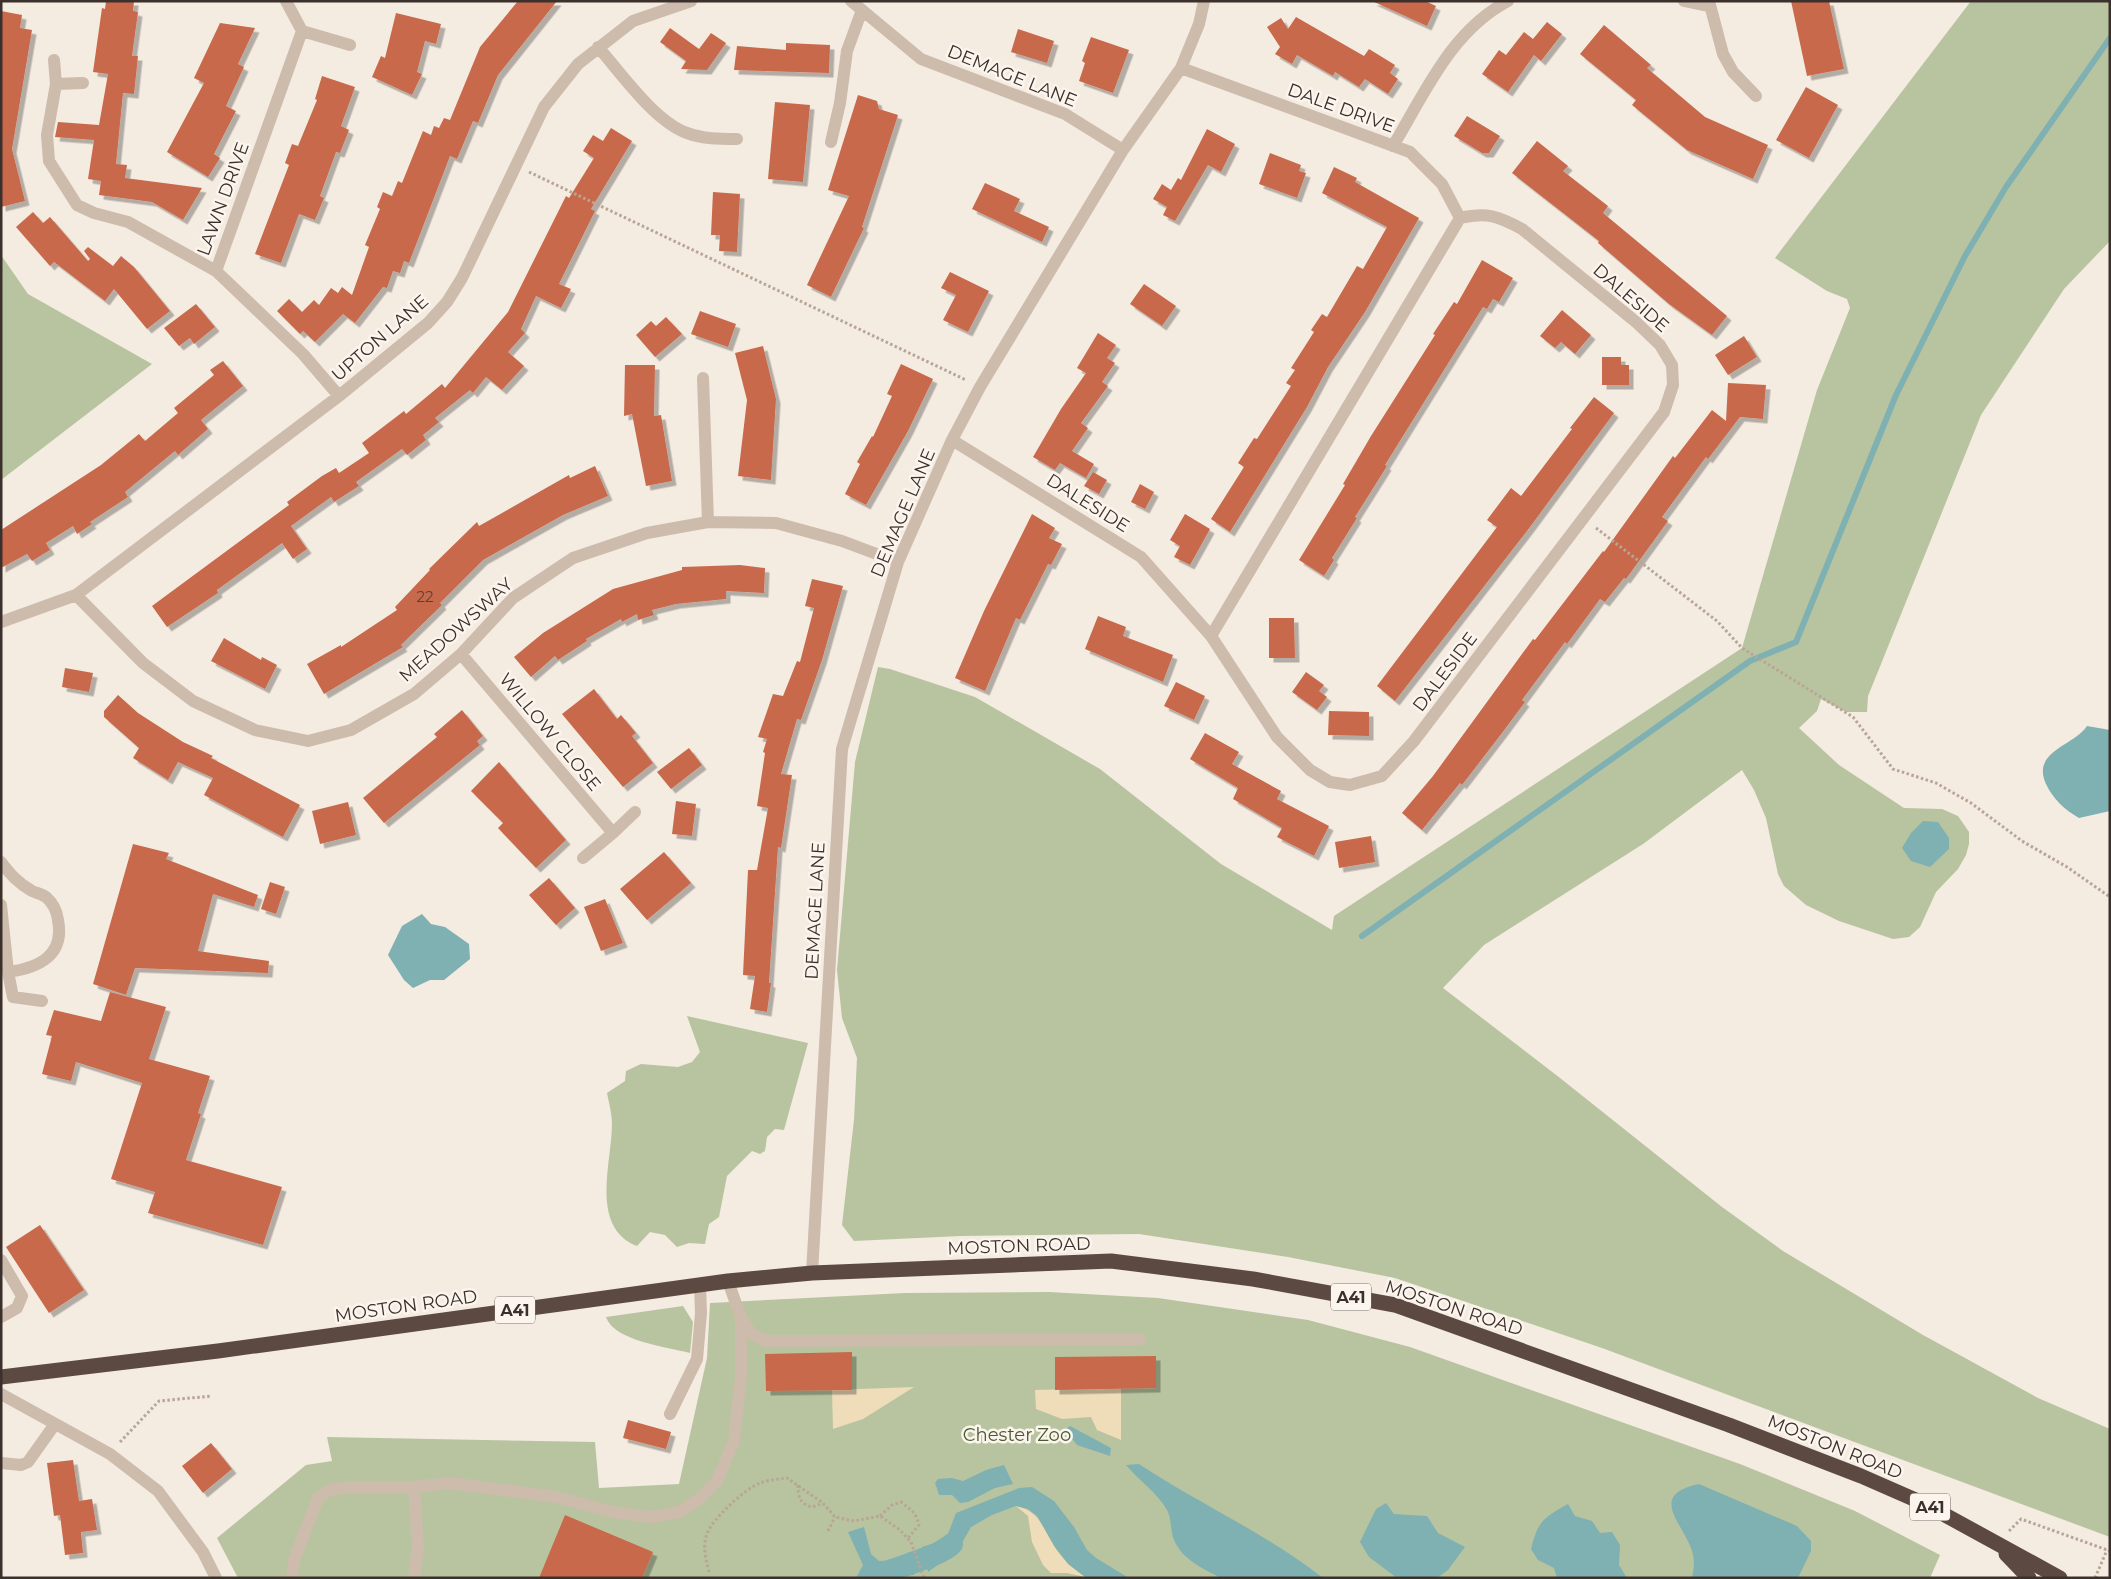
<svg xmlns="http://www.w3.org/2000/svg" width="2111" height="1579" viewBox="0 0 2111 1579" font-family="Montserrat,sans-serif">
	<defs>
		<filter id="shadow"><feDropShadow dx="4.5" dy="4.5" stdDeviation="0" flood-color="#0004"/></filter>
	</defs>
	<rect width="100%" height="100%" fill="#f4ebe1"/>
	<path fill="#b8c4a0" d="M1971,1H2110V241L2064,289L1981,415L1879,669L1868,696L1867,712H1846L1821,699L1817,711L1799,728L1839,765L1904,808L1942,809L1958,816L1969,832V844L1966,855L1958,869L1936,892L1920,927L1909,937L1893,939L1839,921L1806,905L1784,886L1778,874L1766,818L1754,790L1742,770L1643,844L1484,945L1443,988L1560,1078L1722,1207L1783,1251L1923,1335L2038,1398L2110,1429V1537L1602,1348L1395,1278L1288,1257L1139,1234L960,1236L854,1241L842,1225L854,1120L857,1058L842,1018L837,970L855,762L878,667L890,669L975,697L1100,769L1221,864L1332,930L1334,916L1742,648L1817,390L1850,308L1847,299L1827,291L1775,258Z
		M1,255L28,294L152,364L1,480Z
		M687,1016L808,1043L784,1130L775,1129L767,1137L765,1151L760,1154L752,1151L727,1176L719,1217L709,1224L705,1244L689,1243L677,1247L665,1235L650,1232L637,1246C589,1227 612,1162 612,1124C612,1114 609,1103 607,1093L625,1081L626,1071L641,1064L678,1067L692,1062L700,1052Z
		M1049,1292L1158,1298L1308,1320L1410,1347L1740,1464L1855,1511L1940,1555L1930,1578H238L217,1538L306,1465L332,1461L327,1437L595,1442L599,1488L679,1484L707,1358L710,1303L905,1293Z
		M683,1306L693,1322L690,1353C667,1347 614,1341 606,1317Z"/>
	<path fill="#efdcb8" d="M914,1387L863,1419L833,1429L832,1390Z
		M1121,1388V1440L1097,1430L1091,1417L1062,1419L1036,1409L1035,1390Z
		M1016,1506C1041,1512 1042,1527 1054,1546C1062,1559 1073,1568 1085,1577L1067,1573H1051L1043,1565L1032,1542L1028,1516Z"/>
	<path fill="#7fb0b2" d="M2087,726L2110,730V811L2079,818C2065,810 2053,799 2046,784C2031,751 2074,746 2087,726Z
		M1923,821L1938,822L1949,838V849L1930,867L1911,861L1902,848L1911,833Z
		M422,914L431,924L445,927L469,944L470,959L444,980H430L413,988L404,980L388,955L402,926Z
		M1070,1426L1111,1448L1110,1456L1077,1445L1065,1430Z
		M1139,1464C1199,1504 1266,1533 1323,1578H1221C1203,1569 1182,1559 1174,1540C1170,1531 1172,1519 1167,1510C1157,1492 1139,1481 1126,1465Z
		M1004,1465L1013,1484L995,1488L968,1502L960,1503L952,1495H939L935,1483L938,1479L952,1478L963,1481L986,1470Z
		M1699,1484L1797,1526L1811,1541V1551L1798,1578H1692C1694,1568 1695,1561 1692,1551C1683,1523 1647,1495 1699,1484Z
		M1032,1487L1054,1501L1074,1527L1087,1550L1096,1558L1129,1578L1085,1577L1068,1564L1055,1547L1037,1516L1028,1509L1016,1506L992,1515L971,1527L958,1550L928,1572L922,1547L932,1544L948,1534L956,1513L1019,1488Z
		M1386,1503L1394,1514L1427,1516L1438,1533L1465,1547L1448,1570L1437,1578H1397L1369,1557L1360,1542L1376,1509Z
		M1568,1504L1575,1516L1592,1521L1600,1533L1612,1532L1620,1545L1619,1565L1627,1578H1557L1554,1568L1538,1560L1531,1549C1538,1521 1543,1518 1568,1504Z
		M864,1527L871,1554L879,1561L896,1560L909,1552L914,1575L856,1578L863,1565L848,1532Z"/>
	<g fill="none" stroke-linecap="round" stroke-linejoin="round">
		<path stroke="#7fb0b2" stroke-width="6" d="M1362,936L1750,661L1796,642L1896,395L1965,256L2006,187L2110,38"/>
		<path stroke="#7fb0b2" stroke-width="22" d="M871,1578C888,1570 944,1555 952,1544"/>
	</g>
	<path fill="#c8694b" filter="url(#shadow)" d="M106,1H134L133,11L138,12L132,56H138L134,94L123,93L116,164L127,165L125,178L202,188L183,220L152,202L99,195L101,181L88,179L94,140L55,137L58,122L99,125L108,74L93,72L102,8L105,9Z
		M518,1H557L498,75L478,123L473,121L457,159L450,156L409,263L404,261L400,273L393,271L387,288L383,287L355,323L343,314L315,342L303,331L300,334L277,311L289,299L302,312L314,300L319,305L331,288L338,293L342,287L352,295L369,247L365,245L380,209L377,207L383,192L392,196L398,181L402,183L423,131L431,135L434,126L439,128L444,118L450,120L480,47Z
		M1372,1H1425L1436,6L1427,26Z
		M1791,1H1829L1844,69L1807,76Z
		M1,11L22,15L20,28L32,30L12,149L25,201L1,207Z
		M396,13L441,24L436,44L425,41L417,72L422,74L412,95L372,77L381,56L385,58Z
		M1296,17L1364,56L1369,49L1395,65L1390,73L1398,79L1388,94L1365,79L1359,87L1335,72L1333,76L1297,55L1292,64L1275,54L1280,47L1267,27L1281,18L1288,29Z
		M1547,22L1562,34L1541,61L1534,55L1508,92L1482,74L1499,50L1506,55L1524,32L1533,39Z
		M220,23L255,28L238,64L244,67L226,106L236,111L214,154L220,158L208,177L167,152L204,83L194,78Z
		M1604,25L1651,65L1647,68L1705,117L1768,145L1753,179L1687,150L1632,105L1636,100L1580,54Z
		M670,28L699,49L711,33L726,43L707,70L681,69L686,61L660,42Z
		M1018,29L1054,41L1047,63L1011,52Z
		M1091,37L1129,50L1113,93L1079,81L1085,63L1082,61Z
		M786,43L830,45L829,73L734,70L737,46L786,50Z
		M322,76L355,87L341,126L349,130L340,153L336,152L320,196L324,198L315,220L299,214L281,263L255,254L289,165L285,163L292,144L298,146L317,100L315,99Z
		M1806,87L1838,105L1809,158L1776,140Z
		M858,95L877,101L879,109L898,115L862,227L864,228L831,297L807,285L849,196L828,190Z
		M775,102L810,105L803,182L768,179Z
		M1467,116L1500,136L1489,153H1482L1454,136Z
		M611,128L632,141L591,209L595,211L559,284L571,289L561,308L536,296L521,329L525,333L508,352L524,366L502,390L486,377L473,393L470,390L435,418L439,422L423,435L426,440L407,455L402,449L356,482L359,486L334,502L331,497L291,526L307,549L293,559L282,543L217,590L218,593L167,627L152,606L289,505L287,502L322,476L336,468L339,473L369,453L362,443L404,411L406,414L442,384L445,388L508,312L566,196L569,198L594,158L583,151L593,135L603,141Z
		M1207,129L1235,144L1221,172L1208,165L1175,221L1163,215L1167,207L1153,199L1162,184L1171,190L1178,178L1181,180Z
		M1537,141L1568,166L1563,171L1608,206L1603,213L1727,316L1712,335L1669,304L1598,243L1599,241L1512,173Z
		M1270,153L1301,165L1299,171L1306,173L1297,198L1259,184Z
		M1334,167L1357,178L1355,182L1419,218L1365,312L1328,367L1307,407L1230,532L1211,519L1244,467L1238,463L1254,438L1257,439L1291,386L1286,383L1295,370L1291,368L1314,332L1311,330L1322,314L1327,317L1357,266L1363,269L1387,227L1322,193Z
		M985,183L1020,199L1014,211L1049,227L1042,242L972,209Z
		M713,192L740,194L737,252L719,251L720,235H711Z
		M33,212L43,223L50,217L88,261L90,259L84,251L88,247L113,266L121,256L134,267L170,311L147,329L114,289L105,301L54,262L50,266L16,227Z
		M1482,260L1513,278L1499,302L1493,299L1487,309L1483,307L1385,465L1387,466L1355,517L1357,518L1332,558L1334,560L1324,576L1299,560L1345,485L1343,484L1371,436L1435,335L1433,334L1454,302L1457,304Z
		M950,272L989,291L968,332L943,320L956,295L941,288Z
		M1144,284L1176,306L1162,326L1130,304Z
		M196,304L215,327L194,344L190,338L179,346L164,328Z
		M1562,310L1591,335L1575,354L1561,342L1555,348L1540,336Z
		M700,311L736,324L728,347L691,334Z
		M666,317L682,334L655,357L636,335L651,321L656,326Z
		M1098,333L1116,345L1107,358L1115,363L1102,382L1108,386L1081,423L1088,428L1072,451L1094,464L1086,478L1060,463L1055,470L1033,457L1061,409L1086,373L1077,368Z
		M1744,336L1757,357L1728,375L1715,355Z
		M763,346L776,399L771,480L738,476L747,400L735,353Z
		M1602,357H1621V365H1629V385H1602Z
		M223,361L243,386L201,420L208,429L178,455L175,451L125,492L128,497L90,522L92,524L77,534L73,526L46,543L50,550L32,561L27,554L1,568V530L101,465L139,434L145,441L178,413L174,408L214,375L210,370Z
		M901,364L933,379L908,431L866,505L845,494L860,464L857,462L872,436L873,437L892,396L887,394Z
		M625,365H655L654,416L661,415L672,481L646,486L632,414L624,416Z
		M1728,383L1766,385L1763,419L1740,417L1708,459L1706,457L1662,517L1668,521L1626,579L1624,578L1605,602L1600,599L1567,644L1565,642L1522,700L1525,702L1502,733L1462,785L1460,783L1422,830L1402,813L1433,776L1533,639L1535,640L1603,551L1604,552L1673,456L1675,458L1712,410L1726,421Z
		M1594,397L1614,413L1530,527L1395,701L1377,686L1497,527L1487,520L1511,488L1521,496L1572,429L1570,428Z
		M595,466L608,496L563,515L483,560L440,603L442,605L401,645L403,647L324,694L307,664L341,645V647L397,610L395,607L430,570L429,569L477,522L479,526L569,475L570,478Z
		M1093,472L1107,480L1099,494L1084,486Z
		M1140,484L1154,492L1145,509L1131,502Z
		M1032,514L1055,528L1049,538L1062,544L1051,565L1048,564L1020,620L1016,618L985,691L955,678L984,611Z
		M1185,514L1210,529L1190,565L1174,557L1180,546L1170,540Z
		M740,565L765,568L764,593L726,591V599L676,604L652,610L654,615L638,620L637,614L622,622L621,619L586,639L587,641L558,660L555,656L531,677L514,657L543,633L613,589L682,570V567Z
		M812,579L843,586L822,660L801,720L797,719L781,774L792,775L781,848L778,847L769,983H771L767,1012L750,1009L755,976L743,975L748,870H757L768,808L757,806L765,753L763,752L767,739L758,737L773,694L783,696L797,661L800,662L814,608L805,606Z
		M1098,616L1126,627L1123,636L1173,655L1163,682L1085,649Z
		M1269,618H1294L1295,658H1269Z
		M224,638L261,660L262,657L277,665L265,689L211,661Z
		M65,668L93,673L89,692L62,687Z
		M1306,672L1324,685L1319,691L1327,697L1317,710L1292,692Z
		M1176,682L1205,696L1194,720L1164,706Z
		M594,689L617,719L621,715L636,733L632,736L653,763L623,787L562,714Z
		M118,695L138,713L183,742L213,756L211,758L300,805L283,837L204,795L213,778L178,762L168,780L133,758L139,748L104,717V711Z
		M462,710L483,736L477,741L480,745L384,823L363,798L437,737L434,734Z
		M1329,711L1369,712V736L1328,735Z
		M1205,733L1239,752L1232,764L1281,791L1277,799L1329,826L1314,856L1277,837L1282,828L1233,799L1238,788L1190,759Z
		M689,748L702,765L671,789L657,772Z
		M499,762L566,840L536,868L498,828L503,823L471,791Z
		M676,801L696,804L692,836L672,834Z
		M348,802L356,835L320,844L312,811Z
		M1371,836L1375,862L1339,868L1335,842Z
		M133,844L169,853L166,859L258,895L254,907L213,894L198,951L269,961L268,973L135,968L126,995L93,984Z
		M664,852L691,883L647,920L620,889Z
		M549,878L575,908L556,925L529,895Z
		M270,882L285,887L276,914L261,909Z
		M605,899L623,943L601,951L584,907Z
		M110,992L166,1007L149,1059L210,1076L198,1113L201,1114L186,1160L282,1187L263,1245L148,1213L155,1192L111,1179L142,1083L76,1062L71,1081L42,1074L52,1036L46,1035L54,1010L101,1021Z
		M40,1225L84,1290L49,1313L6,1247Z
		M852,1352V1390L766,1391L765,1354Z
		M1156,1356V1388L1055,1390V1357Z
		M628,1420L671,1432L666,1449L623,1438Z
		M211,1443L232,1469L203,1493L182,1466Z
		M73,1460L79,1501L92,1499L97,1530L81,1532L83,1553L65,1555L60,1515L54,1516L47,1463Z
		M565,1515L653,1552L642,1578H539Z"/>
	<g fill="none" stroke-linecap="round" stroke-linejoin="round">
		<path stroke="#b9a596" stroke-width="3" stroke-dasharray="2.5 2.5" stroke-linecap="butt" d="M529,172L966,380
			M1596,528L1717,621L1742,648L1853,717L1893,769L1936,783L1971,803L2022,841L2067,867L2110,897
			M120,1442L159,1401L212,1396
			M798,1485C798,1497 800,1504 812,1507L823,1503
			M880,1516L892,1505L901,1502C911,1510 916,1512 919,1525L908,1538
			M828,1531L835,1517
			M2009,1531L2021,1519L2110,1551
			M709,1572C706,1560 702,1546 707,1534C712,1519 746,1488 760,1483C768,1480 778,1479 787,1478L823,1503L835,1517L854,1521L880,1516L900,1530L911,1542L924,1578
			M2095,1578L2107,1550"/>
		<path stroke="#cdbbac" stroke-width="12" d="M286,1L302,31L350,45
			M1684,1L1708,6
			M1709,1L1723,54L1733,72L1756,96
			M302,31L216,271L303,354L339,396
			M598,47C621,73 654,121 687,133C703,139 720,139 737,139
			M54,60L56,84L47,135L49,161L77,205L94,213L128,222L216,271
			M1181,68L1410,152L1442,184L1460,218
			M56,84L83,83
			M831,142L840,103L847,51L862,10
			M1393,146C1425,93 1451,31 1508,1
			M1123,150L1181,68L1199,24L1204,1
			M703,378L708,522
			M952,440L1141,557L1211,636L1460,218C1487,212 1498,216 1522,229L1636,322L1660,345L1672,365L1673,385L1664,412L1414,741L1382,776L1350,785L1330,782L1310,770L1277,737L1211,636
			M76,595L143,663L193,701L255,730L308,741L351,730L414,694L461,654L513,598L573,558L647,533L708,522L776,523L842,541L898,562
			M1,622L76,595L339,396L428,323L447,302L462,278L544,107L578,64L633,21L691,1
			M461,654L613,833L583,858
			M613,833L635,812
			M1,862C10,874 18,883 32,891C36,893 42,894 46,897C53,903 57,912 58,920C65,956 38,968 8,972
			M1,905L8,972L13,997L42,1001
			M1,1260L22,1296L17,1308L1,1317
			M812,1273L842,749L898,562L952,440L980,387L1123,150L1065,114L921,59L851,1
			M741,1318L751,1333L766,1341L1140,1339
			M1,1394L110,1454L158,1491L203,1552L216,1578
			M670,1414L697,1359L701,1313L700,1285
			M1,1463L21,1465L28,1462L55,1424
			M292,1578L294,1560L318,1498L330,1490L346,1487H414L450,1483L556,1497L613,1512L651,1517L679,1512L699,1499L717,1481L734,1441L741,1378V1318L728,1281
			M414,1578L418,1548L414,1487"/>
		<path stroke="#5c4a42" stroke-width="15" d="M1,1377L218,1351L728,1281L812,1273L1111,1261L1253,1279L1395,1305L1729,1425L1861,1476L1925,1504L2060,1578
			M2006,1554L2029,1578"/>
	</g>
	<g text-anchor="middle" stroke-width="5" stroke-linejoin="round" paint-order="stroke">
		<g font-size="15" fill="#5e3e33">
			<text x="425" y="602">22</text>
		</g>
		<g fill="#fbf5ee" stroke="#756b66" stroke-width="1">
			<rect x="1331" y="1283.5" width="40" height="27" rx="4"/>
			<rect x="495" y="1296.5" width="40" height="27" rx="4"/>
			<rect x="1910" y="1493.5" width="40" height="27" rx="4"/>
		</g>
		<g font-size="16" font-weight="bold" fill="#3b302b">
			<text x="1351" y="1303">A41</text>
			<text x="515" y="1316">A41</text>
			<text x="1930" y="1513">A41</text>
		</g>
		<g font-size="18" fill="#3b302b" stroke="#fbf5ee">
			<text transform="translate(1012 76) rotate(22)" y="6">DEMAGE LANE</text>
			<text transform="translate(1341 108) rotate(20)" y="6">DALE DRIVE</text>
			<text transform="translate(223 199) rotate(-70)" y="6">LAWN DRIVE</text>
			<text transform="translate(1631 298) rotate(41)" y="6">DALESIDE</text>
			<text transform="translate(380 338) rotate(-41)" y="6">UPTON LANE</text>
			<text transform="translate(1088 503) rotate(32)" y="6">DALESIDE</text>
			<text transform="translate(903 513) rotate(-67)" y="6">DEMAGE LANE</text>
			<text transform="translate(456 630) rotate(-42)" y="6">MEADOWSWAY</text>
			<text transform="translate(1445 672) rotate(-53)" y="6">DALESIDE</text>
			<text transform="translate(550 732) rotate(50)" y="6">WILLOW CLOSE</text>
			<text transform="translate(815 911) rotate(-87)" y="6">DEMAGE LANE</text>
			<text transform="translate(1019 1246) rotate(-2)" y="6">MOSTON ROAD</text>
			<text transform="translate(406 1306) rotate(-8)" y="6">MOSTON ROAD</text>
			<text transform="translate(1454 1308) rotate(18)" y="6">MOSTON ROAD</text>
			<text transform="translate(1835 1447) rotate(22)" y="6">MOSTON ROAD</text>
		</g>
		<g font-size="18" fill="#4a5a2e" stroke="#fbf5ee">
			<text x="1017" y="1441">Chester Zoo</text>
		</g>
	</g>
	<rect width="2111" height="1579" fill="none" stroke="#3b302b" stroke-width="5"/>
</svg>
